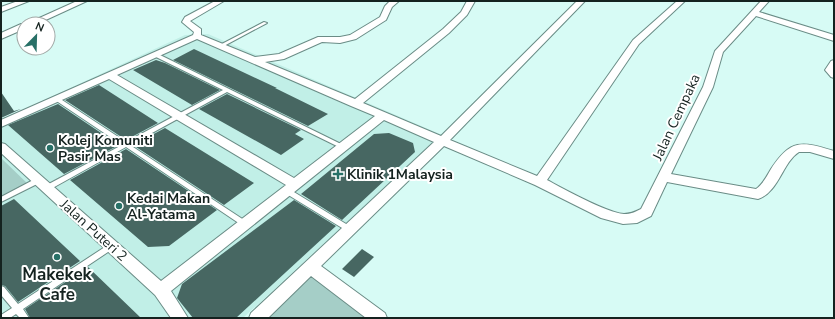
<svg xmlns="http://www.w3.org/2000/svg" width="835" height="319" viewBox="0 0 835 319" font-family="'Nunito Sans',sans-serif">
	<rect width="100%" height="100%" fill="#d7fbf5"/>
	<path fill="#c1efe7" d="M208,34L442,135L243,318H1V120L185,35Z"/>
	<path fill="#a5cec7" d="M1,158L29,185L1,200Z
		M310,266L379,318H257Z"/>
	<path fill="#476762" d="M194,49L277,88H275L328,114L308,126L173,60Z
		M156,60L165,63L220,90L192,105L133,70Z
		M99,85L158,123L126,140L65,100Z
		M1,92L14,111L21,109L1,118Z
		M227,94L301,130L295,134L304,139L281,155L199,109Z
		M58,104L119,145L64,174L8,125Z
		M165,128L254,183L224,205L133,145Z
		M389,133L413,143L415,152L342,220L301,194L374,134Z
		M126,149L217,210L169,246L148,247L70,180Z
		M14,199L80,261L18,302L5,286L1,285V206Z
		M294,200L336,226L236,318H193L177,298L182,284Z
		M362,249L374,257L354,277L342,269Z
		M88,267L141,318H30L25,309Z"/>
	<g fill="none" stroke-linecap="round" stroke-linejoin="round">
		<defs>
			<path id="lane" d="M264,22L267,23L222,47L218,46Z
				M154,54H158L345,146L346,147L343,149L341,148L227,92L130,145L247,222L248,224L247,226L245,227L243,226L126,147L49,190H45L44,188L45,186L122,145L55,100L54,99L55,98H59L126,142L223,90L154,56Z
				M37,178H41L42,180L41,182L1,202V197Z
				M285,189H289L351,227L352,229L351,231L349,232L347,231L285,193L284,191Z
				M111,243L114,244L115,246L114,248L23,309L29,318H20L16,314L10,318H1V315L12,308L1,295V286L4,287L18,304Z"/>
			<path id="street" d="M18,1H29L1,12V7Z
				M77,1H87L37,24H26Z
				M215,1H224L190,21L201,29V35L255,57L279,54L318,37H340L350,35L380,17L385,6L390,1H399L392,7L386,20L356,39L340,43L322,42L284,59L265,62L355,99L443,29L461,12L467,1H475L467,15L449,33L363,103L441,136L577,1H585L450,140L537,176L633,40L677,1H685L639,44L547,180C564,189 607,213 624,214C631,214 635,212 641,209L703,87L715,51L761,1H769L759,12L834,35V41L756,16L723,52L713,87L671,174L756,189C763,184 767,176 771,169C791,139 801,141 834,151V159L810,152H799C782,163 779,192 758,199L667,182L651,216L637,223L623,224L601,218L535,185L444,146L321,266L385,313L387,318H366L311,276L268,318H249L251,313L434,142L384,120L171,291L188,318H171L155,295L1,153V143L5,144L161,281L286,185L109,79L1,127V120L193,35L194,32L182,22L185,17ZM197,39L351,106L375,116L294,178L117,75Z
				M24,24V29L1,39V33L21,24H26Z
				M834,60V78L831,77L825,70L831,61Z"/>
		</defs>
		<use href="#lane" stroke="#6a8c86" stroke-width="2"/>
		<use href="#street" stroke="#6a8c86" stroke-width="2"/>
		<use href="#lane" fill="#fff" fill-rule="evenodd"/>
		<use href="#street" fill="#fff" fill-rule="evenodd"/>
	</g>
	<g fill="#287067" stroke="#fff" stroke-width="1.5">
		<circle cx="50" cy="148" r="4"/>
		<path d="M336 168h4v4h4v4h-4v4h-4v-4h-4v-4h4z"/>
		<circle cx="119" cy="206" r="4"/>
		<circle cx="57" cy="257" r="4"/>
	</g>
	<g text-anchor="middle" stroke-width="4" stroke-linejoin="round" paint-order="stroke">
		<g font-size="14" fill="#14221f" stroke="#fff">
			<text transform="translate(676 117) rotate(-65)" y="5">Jalan Cempaka</text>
			<text transform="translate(94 230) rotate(42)" y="5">Jalan Puteri 2</text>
		</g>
		<g font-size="14" font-weight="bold" fill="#14221f" stroke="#fff" text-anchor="start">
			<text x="58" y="145">Kolej Komuniti<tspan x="58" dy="16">Pasir Mas</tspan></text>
			<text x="347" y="179">Klinik 1Malaysia</text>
			<text x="127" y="203">Kedai Makan<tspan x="127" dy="16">Al-Yatama</tspan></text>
		</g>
		<g font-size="17" font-weight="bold" fill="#14221f" stroke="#fff">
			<text x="57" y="280">Makekek<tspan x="57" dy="20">Cafe</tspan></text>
		</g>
	</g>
	<rect width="835" height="319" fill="none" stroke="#14221f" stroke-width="4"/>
	<g transform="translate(36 36) rotate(23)"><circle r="19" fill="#ffffff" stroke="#a1a7a5"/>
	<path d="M0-3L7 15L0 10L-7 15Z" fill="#287067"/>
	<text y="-6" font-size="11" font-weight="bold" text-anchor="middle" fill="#14221f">N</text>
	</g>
</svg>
